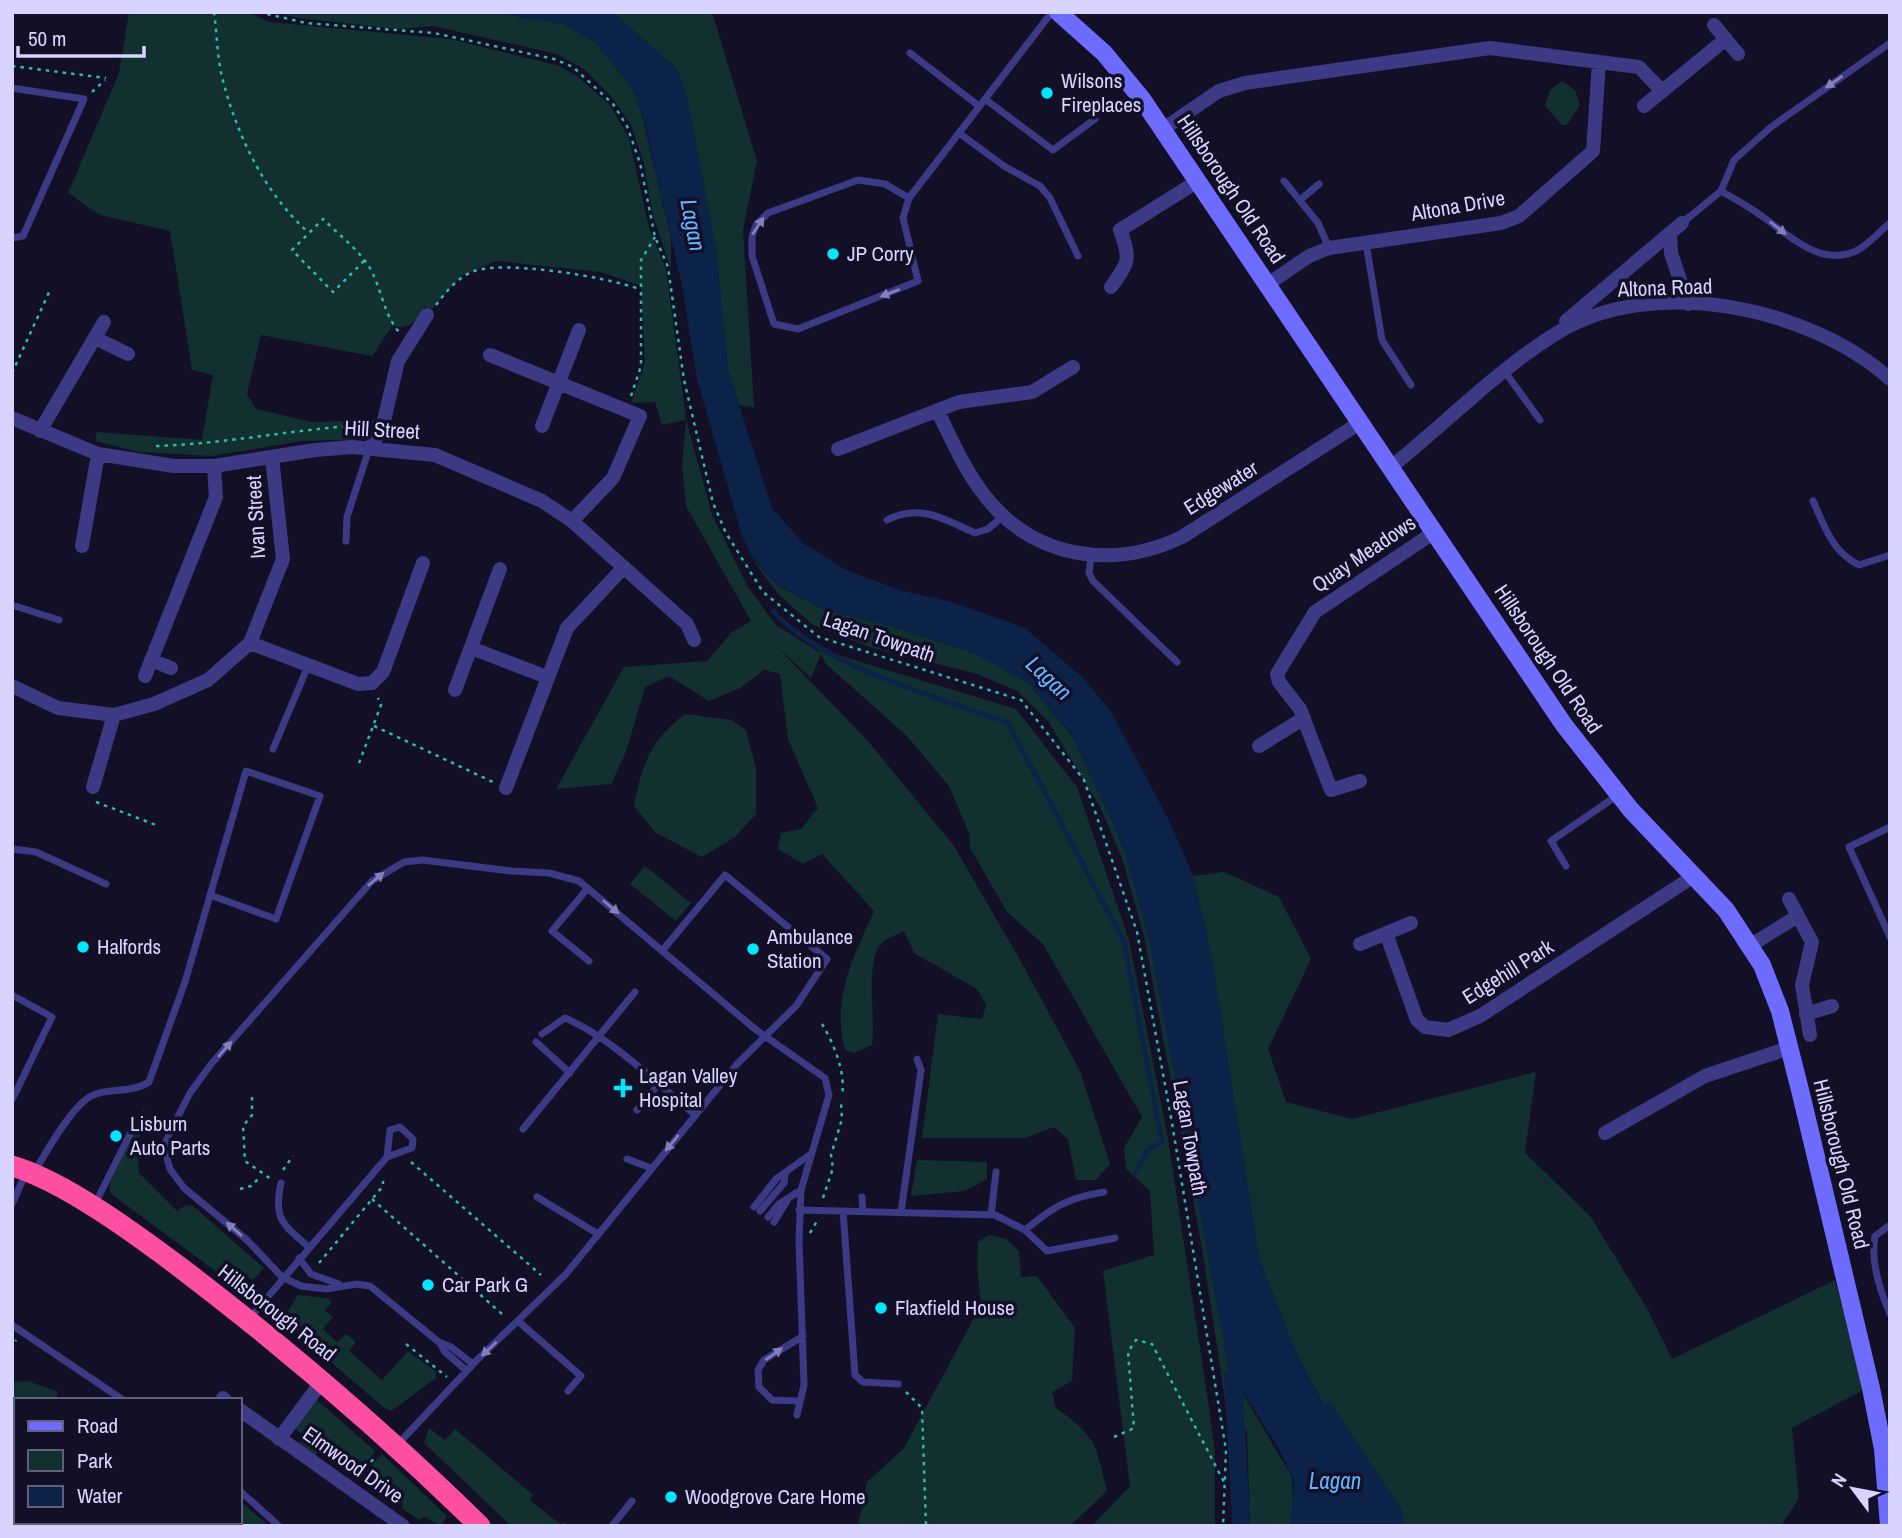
<svg xmlns="http://www.w3.org/2000/svg" width="1902" height="1538" viewBox="0 0 1902 1538" font-family="'Archivo Narrow',sans-serif">
	<rect width="100%" height="100%" fill="#130f26"/>
	<path fill="#12302f" d="M129,12H248L269,22L450,39L560,66L578,77L610,105L629,138L649,228L666,269L686,419L712,515L748,587L776,625L819,652L818,649L1016,709L1077,787L1129,940L1168,1139L1209,1407L1215,1452V1526H1092L1130,1486L1103,1271L1154,1255L1150,1191L1126,1169L1124,1148L1142,1117L1043,944L1007,912L970,848L969,833L949,786L906,735L826,664L821,654L811,678L776,646L867,740L954,846L1023,965L1080,1071L1110,1164L1096,1180H1076L1068,1139L1054,1127L1025,1138H922L938,1014L982,1019L986,1005L977,989L914,953L904,931C897,935 884,939 880,945C865,967 876,1018 872,1045L854,1053L845,1050C831,1000 854,955 874,911L822,854L803,864L778,849L781,833L801,829L818,808L788,739L780,674L764,670L740,688L709,701L669,676L645,687L626,752L611,784L556,789L624,667L707,661L732,632L751,621L686,506L682,465L686,420L662,425L655,402L631,403L645,363L641,286L601,272L496,261L461,276L432,309L425,307C415,321 411,330 392,326L372,356L261,335L247,394L256,409L312,422L375,420L369,439L302,441L212,456L138,452L95,441L97,432L202,440L213,375L192,370L170,231L100,215L68,193L119,73Z
		M274,12H493L564,24L596,43L632,87L643,119L671,238V269L653,216L644,164L631,125L610,95L584,69L556,54L433,26L399,29L298,18Z
		M612,12H712L757,161L743,230L754,407L740,406L728,371L716,249L687,98L677,69Z
		M1562,81L1575,90L1580,105L1567,125H1562L1545,106L1550,90Z
		M750,556L777,585L825,610L891,626L976,654L1028,683L1072,736L1103,797L1136,880L1157,975L1229,1370L1292,1477L1293,1512L1304,1526H1242L1250,1522L1247,1432L1226,1406L1202,1248L1144,936L1122,858L1100,807L1048,721L1017,691L977,674L870,647L813,625L778,594Z
		M685,714L731,720L746,730L756,768V814L735,837L702,857L656,833L634,806C642,765 650,740 685,714Z
		M645,866L691,903L676,921L630,884Z
		M1224,872L1279,897L1311,959L1268,1049L1286,1102L1352,1119L1536,1072L1525,1153L1590,1216L1648,1310L1672,1359L1835,1280L1865,1389L1792,1428L1799,1498L1781,1526H1403L1402,1511L1323,1404L1295,1350L1259,1259L1211,953L1193,876Z
		M144,1109L147,1118L133,1153L138,1158L139,1173L177,1211L186,1205L193,1206L264,1268L253,1280L247,1278L234,1285L110,1193V1183Z
		M917,1160L987,1162V1179L965,1191L911,1196Z
		M989,1235L1006,1239L1019,1251L1021,1277L1037,1276L1075,1328L1072,1381L1052,1392L1056,1408C1097,1437 1096,1445 1107,1491L1070,1526H858L867,1482L904,1448L981,1305L977,1265L978,1242Z
		M298,1295L327,1298L332,1302L325,1310L333,1317L323,1329L337,1342L346,1334L356,1342L349,1351L382,1380L408,1351L436,1372V1378L391,1411L383,1407L282,1320Z
		M28,1381L58,1392L55,1400H16V1522H123L125,1526H12V1382Z
		M315,1398L375,1451L359,1471L322,1446L315,1456L298,1445L304,1436L294,1428Z
		M429,1428L445,1440L455,1429L533,1495L530,1500L561,1525L564,1522L570,1526H511L424,1443Z
		M382,1454L447,1516L441,1526L424,1517L419,1520L402,1508L403,1504L367,1480L359,1479Z
		M240,1501L269,1526H204L206,1522H240Z"/>
	<path fill="#0c2248" d="M493,12H612L677,69L687,98L716,249L728,371L772,508L803,543L846,570L900,590L952,602L1025,628L1082,677L1110,710L1170,822L1193,876L1211,953L1259,1259L1295,1350L1323,1404L1330,1402L1402,1511L1403,1526H1290L1294,1481L1280,1451L1229,1370L1149,939L1123,846L1071,734L1028,683L976,654L891,626L825,610L776,584L751,555L742,536L697,379L682,285L644,120L632,87L596,43L564,24Z"/>
	<g fill="none" stroke-linecap="round" stroke-linejoin="round">
		<path stroke="#0c2248" stroke-width="5" d="M773,611C823,667 936,696 1008,723L1124,942L1162,1142L1148,1149L1136,1172"/>
		<path stroke="#0c2248" stroke-width="18" d="M1233,1376L1241,1521"/>
		<path stroke="#2fb8b0" stroke-width="2.5" stroke-dasharray="3.5 5" stroke-linecap="butt" d="M214,12C217,33 217,56 222,77C236,133 264,193 308,232
			M259,12L306,23L434,33L554,59L573,67L613,104L627,126L640,163L655,237L668,267L684,380L713,503L726,533L763,592L819,637L1021,700L1084,780L1137,932L1172,1123L1226,1450L1223,1526
			M12,66L106,78
			M92,92L105,80
			M364,261L333,292L292,250L323,219C339,235 362,252 372,272C382,292 384,314 399,332
			M436,305C446,292 456,279 472,272C501,259 607,277 639,289
			M12,373L51,288
			M631,396L641,366V260L655,237
			M156,446C226,444 294,429 365,425
			M374,726L493,782
			M359,763L381,705L378,698
			M96,802L156,825
			M822,1024C834,1044 846,1073 842,1096
			M252,1097V1115L243,1126L245,1161L271,1179
			M411,1162L541,1275
			M283,1170L293,1156
			M240,1189L251,1186L261,1176
			M823,1198L833,1168L831,1155L842,1119L841,1103
			M372,1199L502,1314
			M810,1233L817,1221
			M319,1263L383,1186V1181
			M406,1344L447,1377
			M12,1349L16,1340
			M906,1392L922,1408L926,1526
			M12,1393L16,1405
			M1114,1437L1134,1428L1128,1352L1136,1340L1152,1344L1225,1484
			M12,1456L16,1454
			M360,1475L376,1456
			M120,1522L122,1526"/>
		<path stroke="#3c3a85" stroke-width="7" d="M910,53L979,106
			M12,88L84,99L23,236L12,238
			M985,99L1053,150L1095,119
			M959,133L1004,166L1040,186L1050,198L1078,256
			M1284,181L1318,223L1329,248
			M1721,191C1735,199 1750,207 1763,217C1790,236 1820,267 1856,251C1868,245 1880,231 1890,223
			M909,198L885,184L858,180L768,213L756,225L752,237V256L774,324L798,329L918,281L903,218L909,198L1052,12
			M1300,200L1319,184
			M1682,223L1721,191L1734,160L1771,127L1890,43
			M1366,243L1382,340L1411,385
			M1505,372L1540,420
			M1813,501C1825,527 1832,552 1859,565L1890,555
			M887,520C920,503 944,519 975,533L988,529L1003,516
			M346,541L347,517L369,449
			M1091,557L1089,573L1093,581L1177,662
			M12,605L59,620
			M273,749L308,666
			M1890,827L1849,847L1890,937
			M12,849L36,852L106,884
			M1566,866L1551,841L1618,795
			M588,888L552,931L589,961
			M12,995L52,1017L12,1100
			M542,1034L565,1018C610,1037 657,1083 695,1115
			M536,1042L570,1073
			M637,1110L658,1085
			M400,1127L413,1139L412,1148L387,1157L390,1130Z
			M523,1129L635,992
			M627,1159L651,1168
			M35,1171C46,1152 72,1106 91,1096C109,1087 131,1094 149,1082L185,982L246,771L320,796L276,919L210,895
			M281,1183C273,1219 283,1225 309,1247
			M537,1197L598,1234
			M862,1197L863,1211
			M12,1204L25,1175
			M95,1204L130,1134
			M754,1207L777,1178L811,1154
			M799,1210L995,1215L1025,1230L1047,1251L1115,1238
			M760,1211L784,1183L785,1174
			M843,1211L855,1375L863,1382L898,1384
			M901,1212L921,1070L917,1059
			M991,1215L996,1172
			M768,1217L779,1204L801,1190
			M774,1222L787,1201
			M1890,1225L1875,1236C1870,1262 1880,1291 1890,1314
			M1025,1230C1053,1207 1067,1198 1104,1192
			M299,1258L311,1274L339,1284
			M249,1319L387,1157
			M518,1321L581,1376L568,1391
			M12,1325L123,1400
			M441,1343L451,1347L473,1364
			M467,1371L445,1352L440,1343L370,1286L357,1284L326,1289L301,1286L282,1277L247,1240L184,1188L170,1169L164,1147L169,1134L190,1093L212,1063L372,881L404,862L422,860L511,871L549,873L579,881L755,1029L825,1078L829,1095L801,1190L799,1241L804,1385L797,1415
			M799,1401L772,1400L759,1387L758,1370L764,1360L803,1336
			M398,1444L476,1361L566,1274L738,1063L796,1006L827,959L725,875L662,951
			M240,1491L279,1526
			M612,1526L632,1501"/>
		<path stroke="#3c3a85" stroke-width="14" d="M1714,25L1738,54
			M1599,62L1639,67L1662,91
			M1644,106L1726,39
			M1163,129L1219,91L1245,83L1490,48L1599,62L1593,151L1519,216L1501,223L1329,248L1309,256L1268,284
			M1670,233L1671,253L1688,304
			M1111,287C1129,262 1131,259 1120,230L1198,181
			M1566,321L1682,223
			M95,338L128,354
			M490,355L640,416L613,478L572,521
			M938,412C952,440 965,471 985,496C1034,559 1113,570 1182,537L1361,422
			M12,418L98,454L174,466H214L315,450L352,447L435,455L542,501L572,521L687,624L694,640
			M542,426L579,330
			M40,431L104,322
			M369,449L382,429L398,361L427,315
			M838,449L959,402L1032,392L1073,367
			M1391,467C1446,423 1497,370 1557,333C1653,274 1809,307 1890,379
			M82,546L98,454
			M250,643L358,684L372,683L383,672L423,563
			M471,648L547,677
			M151,660L171,668
			M145,676L216,497L214,466
			M12,686L58,708L114,715L154,704L208,680L250,643L283,559L272,457
			M455,690L500,569
			M1259,746L1304,718
			M1360,781L1331,790L1300,709L1279,682L1277,674L1315,612L1436,531
			M93,787L114,715
			M506,788L567,628L624,567
			M1789,899L1798,916
			M1386,933L1417,1020L1425,1027L1448,1030L1480,1016L1694,876
			M1360,944L1411,923
			M1751,945L1798,916L1812,942L1802,985L1810,1035
			M1806,1014L1832,1006
			M1605,1133L1705,1076L1789,1048
			M223,1398L225,1400
			M240,1410L403,1526
			M279,1439L323,1380"/>
		<path stroke="#6e6bff" stroke-width="18" d="M1058,12L1104,53L1142,99L1564,725L1631,810L1726,910L1762,965L1780,1011L1801,1094L1871,1388L1883,1449L1889,1526"/>
		<path stroke="#ff4fa3" stroke-width="21" d="M12,1166C64,1181 137,1235 181,1268C286,1348 385,1433 480,1526"/>
	</g>
	<defs><path id="oneway-solid" d="M-6-.8H1V-3.2L6.5 0L1 3.2V.8H-6Z" transform="scale(1.75)"/></defs>
	<g fill="#827fbc">
		<use href="#oneway-solid" transform="translate(1834 82) rotate(145)"/>
		<use href="#oneway-solid" transform="translate(758 226) rotate(-57)"/>
		<use href="#oneway-solid" transform="translate(1778 228) rotate(38)"/>
		<use href="#oneway-solid" transform="translate(890 293) rotate(159)"/>
		<use href="#oneway-solid" transform="translate(376 879) rotate(-40)"/>
		<use href="#oneway-solid" transform="translate(611 907) rotate(40)"/>
		<use href="#oneway-solid" transform="translate(225 1049) rotate(-49)"/>
		<use href="#oneway-solid" transform="translate(672 1143) rotate(130)"/>
		<use href="#oneway-solid" transform="translate(234 1229) rotate(-139)"/>
		<use href="#oneway-solid" transform="translate(489 1349) rotate(137)"/>
		<use href="#oneway-solid" transform="translate(774 1354) rotate(-36)"/>
	</g>
	<g fill="#00e6ff" stroke="#130f26" stroke-width="2.5">
		<circle cx="1047" cy="93" r="7"/>
		<circle cx="833" cy="254" r="7"/>
		<circle cx="83" cy="947" r="7"/>
		<circle cx="753" cy="949" r="7"/>
		<path d="M619.5 1077.5h7v7h7v7h-7v7h-7v-7h-7v-7h7z"/>
		<circle cx="116" cy="1136" r="7"/>
		<circle cx="428" cy="1285" r="7"/>
		<circle cx="881" cy="1308" r="7"/>
		<circle cx="671" cy="1497" r="7"/>
	</g>
	<g text-anchor="middle" stroke-width="7" stroke-linejoin="round" paint-order="stroke">
		<g font-size="21" fill="#d8d4ff" stroke="#130f26" text-anchor="start">
			<text x="1061" y="88">Wilsons<tspan x="1061" dy="24">Fireplaces</tspan></text>
			<text x="847" y="261">JP Corry</text>
			<text x="767" y="944">Ambulance<tspan x="767" dy="24">Station</tspan></text>
			<text x="97" y="954">Halfords</text>
			<text x="639" y="1083">Lagan Valley<tspan x="639" dy="24">Hospital</tspan></text>
			<text x="130" y="1131">Lisburn<tspan x="130" dy="24">Auto Parts</tspan></text>
			<text x="442" y="1292">Car Park G</text>
			<text x="895" y="1315">Flaxfield House</text>
			<text x="685" y="1504">Woodgrove Care Home</text>
		</g>
		<g font-size="21" fill="#d8d4ff" stroke="#130f26">
			<text transform="translate(1231 189) rotate(56)" y="7">Hillsborough Old Road</text>
			<text transform="translate(1458 206) rotate(-10)" y="7">Altona Drive</text>
			<text transform="translate(1665 288) rotate(-2)" y="7">Altona Road</text>
			<text transform="translate(382 430) rotate(3)" y="7">Hill Street</text>
			<text transform="translate(1221 488) rotate(-32)" y="7">Edgewater</text>
			<text transform="translate(256 517) rotate(-93)" y="7">Ivan Street</text>
			<text transform="translate(1364 554) rotate(-34)" y="7">Quay Meadows</text>
			<text transform="translate(879 637) rotate(19)" y="7">Lagan Towpath</text>
			<text transform="translate(1548 659) rotate(56)" y="7">Hillsborough Old Road</text>
			<text transform="translate(1508 972) rotate(-32)" y="7">Edgehill Park</text>
			<text transform="translate(1190 1138) rotate(80)" y="7">Lagan Towpath</text>
			<text transform="translate(1841 1164) rotate(76)" y="7">Hillsborough Old Road</text>
			<text transform="translate(277 1313) rotate(38)" y="7">Hillsborough Road</text>
			<text transform="translate(353 1465) rotate(35)" y="7">Elmwood Drive</text>
		</g>
		<g font-size="23" font-style="italic" fill="#62b6ff" stroke="#130f26">
			<text transform="translate(693 225) rotate(79)" y="8">Lagan</text>
			<text transform="translate(1049 678) rotate(43)" y="8">Lagan</text>
			<text x="1335" y="1489">Lagan</text>
		</g>
	</g>
	<rect width="1902" height="1538" fill="none" stroke="#d8d4ff" stroke-width="28"/>
	<rect x="14" y="1398" width="228" height="126" fill="#130f26" stroke="#625e7d" stroke-width="2"/>
	<rect x="28" y="1421" width="35" height="10" fill="#6e6bff" stroke="#625e7d" stroke-width="2"/>
	<text x="77" y="1433" font-size="21" fill="#d8d4ff">Road</text>
	<rect x="28" y="1450" width="35" height="21" fill="#12302f" stroke="#625e7d" stroke-width="2"/>
	<text x="77" y="1468" font-size="21" fill="#d8d4ff">Park</text>
	<rect x="28" y="1486" width="35" height="21" fill="#0c2248" stroke="#625e7d" stroke-width="2"/>
	<text x="77" y="1503" font-size="21" fill="#d8d4ff">Water</text>
	<g transform="translate(1853 1489) rotate(302)" stroke="#130f26" stroke-width="5" paint-order="stroke">
	<path d="M0-5L12 26L0 18L-12 26Z" fill="#d8d4ff"/>
	<text y="-10" font-size="19" font-weight="bold" text-anchor="middle" fill="#d8d4ff">N</text>
	</g>
	<path d="M18 46v10h126v-10" fill="none" stroke="#d8d4ff" stroke-width="3.5"/>
	<text x="28" y="46" font-size="21" fill="#d8d4ff" stroke="#130f26" stroke-width="5" paint-order="stroke">50 m</text>
</svg>
